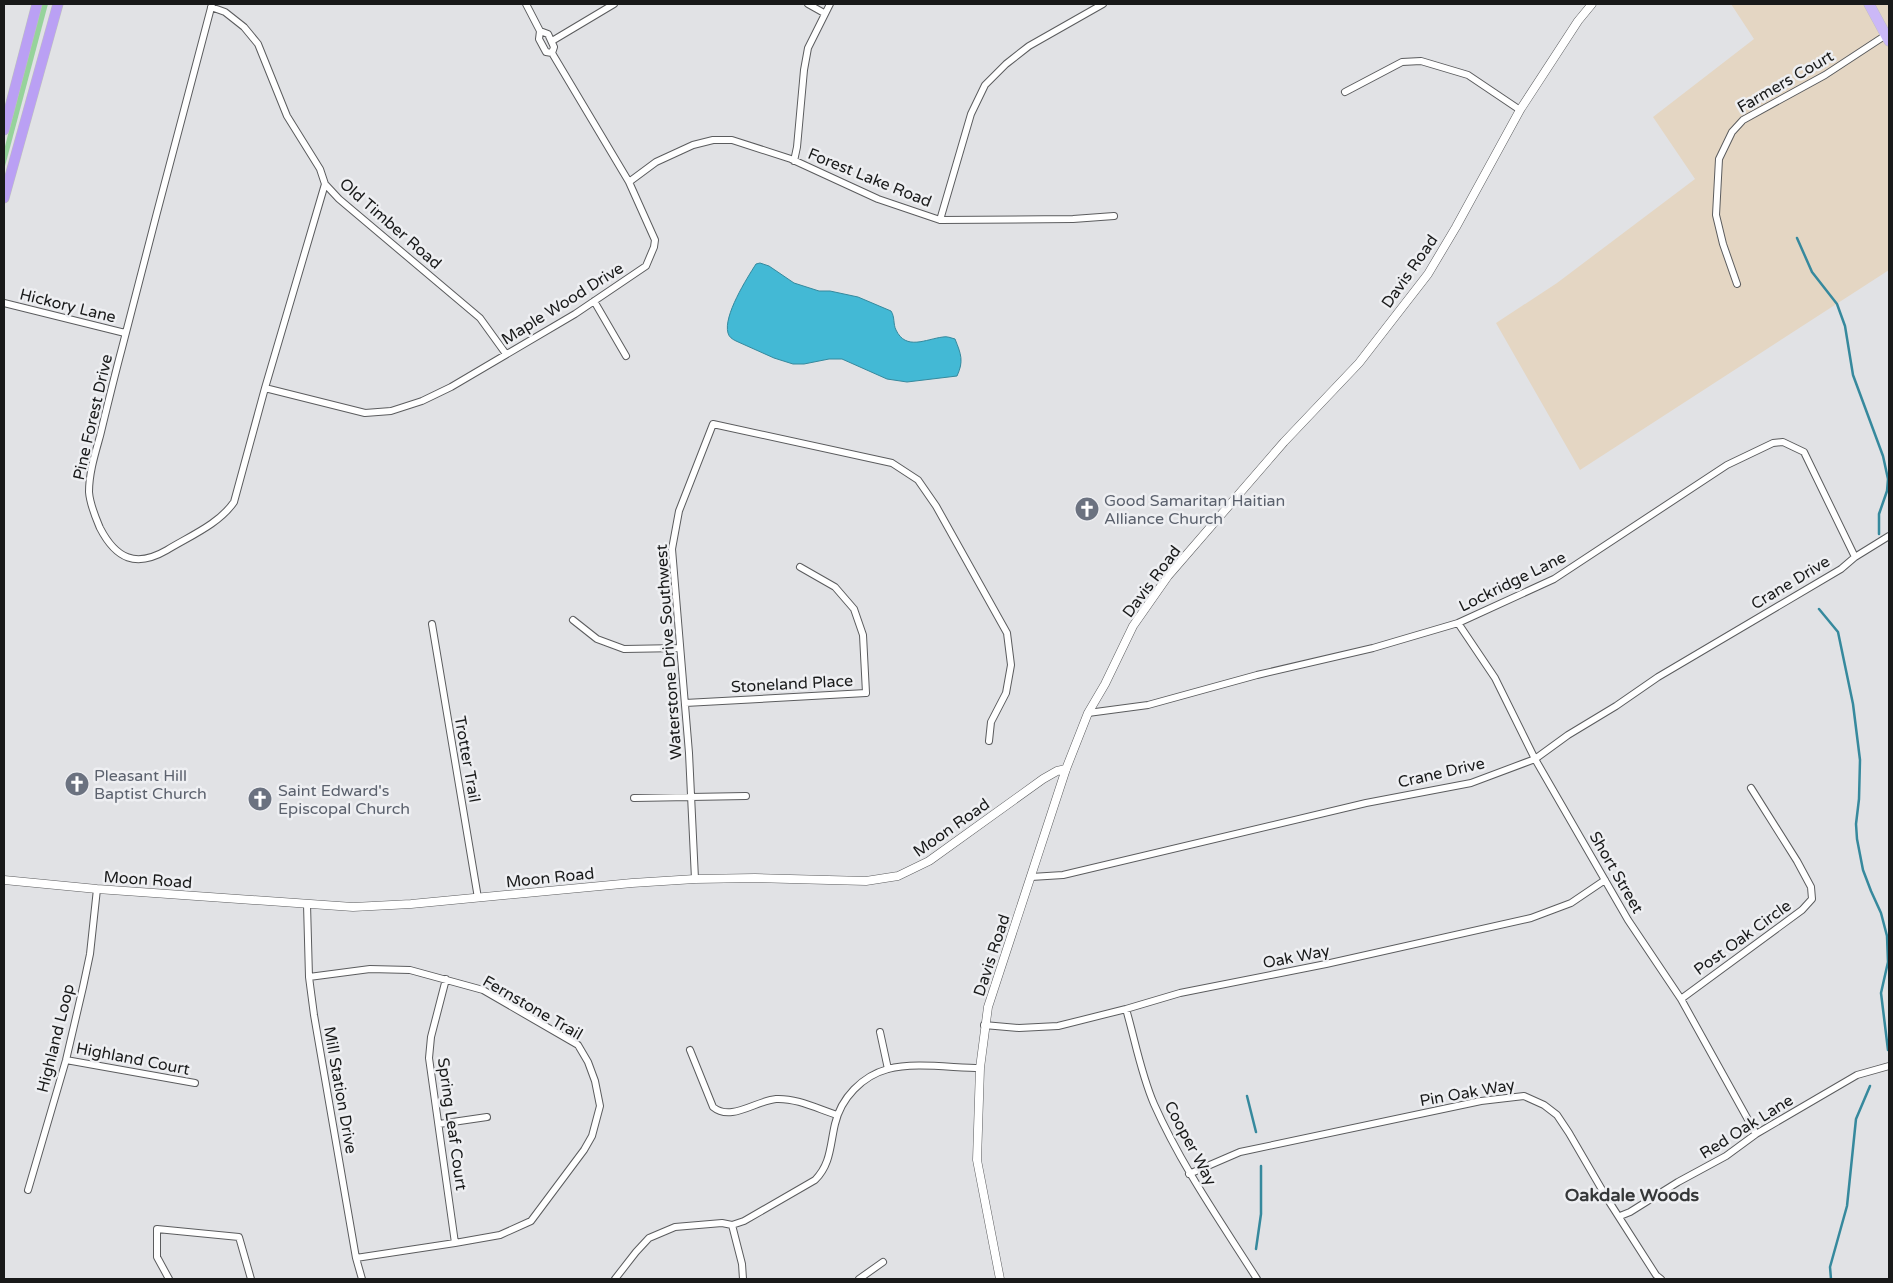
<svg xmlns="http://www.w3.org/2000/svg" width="1893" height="1283" viewBox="0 0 1893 1283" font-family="'Varela Round',sans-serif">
	<rect width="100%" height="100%" fill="#e1e2e5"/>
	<path fill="#e4d6c3" d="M1731,4H1889V270L1580,470L1496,323L1557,283L1695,179L1653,117L1754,39Z"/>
	<path fill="#96d39b" d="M42,4H48L4,170V150Z"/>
	<path fill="#43b9d5" stroke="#36899d" d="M760,263L769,266L794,283L819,291H830L858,297L891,311C895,317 893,324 896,330C906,351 926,339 943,337C947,336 951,338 955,339C961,354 964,361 957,376L907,382L887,379L842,359H829L804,364H793L774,358L736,341C732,339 729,337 728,333C723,316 747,278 756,264Z"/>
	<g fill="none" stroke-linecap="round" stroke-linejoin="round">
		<path stroke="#36899d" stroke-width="2.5" d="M1797,238L1812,272L1837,304L1845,326L1853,375L1883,456L1888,479L1887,491L1879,514V534
			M1819,609L1838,632L1853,704L1860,760L1859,799L1856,824L1857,839L1863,870L1871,891L1881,913L1887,936L1888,962L1881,993L1888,1050
			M1247,1096L1256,1132
			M1256,1249L1261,1214V1166
			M1831,1279L1830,1267L1847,1206L1856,1119L1870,1086"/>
		<defs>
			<path id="minor" d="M212,4C182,119 151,233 122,348C114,378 107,407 100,436C95,454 89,473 89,492C90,505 95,516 100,528C116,559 136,568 167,550C190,536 219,524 234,502L265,388L325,184
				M808,4L824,13
				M211,7L225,12L244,27L258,44L287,116L320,169L325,184L339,199L480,318L506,354
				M540,31L548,34L554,47L552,53
				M552,41L614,4
				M1345,92L1402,62L1421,61L1468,75L1520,110
				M794,161L797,147L804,70L808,48L830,4
				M629,182L656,162L693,145L713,140H732L791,159L878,199L940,220L1073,219L1114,216
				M940,220L971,114L985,85L1006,64L1029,46L1103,4
				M1737,284L1723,244L1716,215L1719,159L1732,132L1743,120L1825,75L1886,35
				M594,301L626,356
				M4,303L125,333
				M265,388L365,413L391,411L422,401L451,387L575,314L646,266L654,247L655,240L629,182L552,53L546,52L539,39L540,31L526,4
				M573,620L597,639L624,649L680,648
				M1458,623L1495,678L1535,759L1628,920L1681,999L1756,1134
				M432,624L478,898
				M685,703L866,693L863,635L854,609L835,587L800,567
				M1088,713L1148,705L1257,675L1373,648L1458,623L1554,579L1727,465L1773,443L1783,442L1804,452L1855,557
				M634,798L746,796
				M1031,877L1063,875L1366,803L1471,783L1535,759L1568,735L1616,706L1658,677L1841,569L1855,557L1889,536
				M695,879L689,753L672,549L679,511L713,424L892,463L918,480L936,506L1007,633L1011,665L1006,693L991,722L989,741
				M307,904L309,977L314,1015L356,1258L362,1279
				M309,977L370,969L410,970L483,990L578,1045L588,1062L595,1081L600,1106L592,1136L584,1150L531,1221L500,1235L455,1243L356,1258
				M446,979L431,1037L429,1058L455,1243
				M1681,999L1802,910L1812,899L1811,887L1797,861L1751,788
				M1126,1009C1135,1040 1141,1074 1154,1104C1182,1167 1221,1222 1257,1279
				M984,1025L1019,1028L1058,1026L1126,1009L1180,993L1326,964L1531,918L1571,903L1605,880
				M880,1032L888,1069
				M690,1050L713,1107C731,1122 755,1101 776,1099C797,1098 818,1109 837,1115
				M66,1060L195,1083
				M439,1124L487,1117
				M1189,1174L1240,1152L1481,1101L1524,1096L1544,1105L1557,1115L1569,1133L1608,1200L1656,1275L1661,1279
				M28,1190L66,1060L83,987L90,954L97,889
				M1620,1216L1630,1212L1678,1182L1726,1156L1756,1134L1857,1075L1889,1066
				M732,1225L742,1264L743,1279
				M169,1279L157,1257V1229L239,1237L251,1279
				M615,1279L636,1252L649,1238L675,1227L722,1223L732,1225L744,1221L815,1180C831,1164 830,1145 835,1124C841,1098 862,1076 888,1069C913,1062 954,1068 980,1068
				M859,1279L883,1262"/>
			<path id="tertiary" d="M4,880L97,889L353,907L411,904L632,883L695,879L755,878L866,881L898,876L929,861L1043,779L1057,771L1066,769
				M1000,1279L977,1160L980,1068L988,1007L1066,769L1088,713L1105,684L1133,626L1168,576L1284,442L1359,363L1428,274L1456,227L1520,110L1578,21L1592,4"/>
			<path id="primary" d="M1869,4L1889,41"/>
			<path id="trunk" d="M4,130L37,4
				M4,198L58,4"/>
		</defs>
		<use href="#minor" stroke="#5b5c5e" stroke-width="8"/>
		<use href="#tertiary" stroke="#5b5c5e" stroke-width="9"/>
		<use href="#primary" stroke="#bebfbf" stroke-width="11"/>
		<use href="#trunk" stroke="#bebfbf" stroke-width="11"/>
		<use href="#minor" stroke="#fff" stroke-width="6"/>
		<use href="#tertiary" stroke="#fff" stroke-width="8"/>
		<use href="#primary" stroke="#cbb8f7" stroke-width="10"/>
		<use href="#trunk" stroke="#baa0f4" stroke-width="10"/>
	</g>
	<defs>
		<symbol id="church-disc" viewBox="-11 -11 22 22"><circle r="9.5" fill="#6b7280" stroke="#eeeff2"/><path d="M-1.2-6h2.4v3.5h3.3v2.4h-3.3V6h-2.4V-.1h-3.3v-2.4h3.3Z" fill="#fff"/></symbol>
	</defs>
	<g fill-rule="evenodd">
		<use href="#church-disc" x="1073" y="495" width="28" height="28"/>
		<use href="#church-disc" x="63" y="770" width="28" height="28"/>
		<use href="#church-disc" x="246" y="785" width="28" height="28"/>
	</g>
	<g text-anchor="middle" stroke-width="5" stroke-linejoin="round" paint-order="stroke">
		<g font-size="16" fill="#181919" stroke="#eeeff2">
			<text transform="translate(1785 81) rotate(-30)" y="6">Farmers Court</text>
			<text transform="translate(870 177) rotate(22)" y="6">Forest Lake Road</text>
			<text transform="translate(391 223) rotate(41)" y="6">Old Timber Road</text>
			<text transform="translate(1409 271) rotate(-55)" y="6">Davis Road</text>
			<text transform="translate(562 303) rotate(-32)" y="6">Maple Wood Drive</text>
			<text transform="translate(68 305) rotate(14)" y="6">Hickory Lane</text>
			<text transform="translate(92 417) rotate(-77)" y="6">Pine Forest Drive</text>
			<text transform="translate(1151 581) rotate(-53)" y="6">Davis Road</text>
			<text transform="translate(1512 581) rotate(-26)" y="6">Lockridge Lane</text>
			<text transform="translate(1790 582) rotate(-31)" y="6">Crane Drive</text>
			<text transform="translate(668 652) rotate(-94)" y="6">Waterstone Drive Southwest</text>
			<text transform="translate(792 683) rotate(-3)" y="6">Stoneland Place</text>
			<text transform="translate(468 759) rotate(80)" y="6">Trotter Trail</text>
			<text transform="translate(1441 772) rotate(-13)" y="6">Crane Drive</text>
			<text transform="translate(951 827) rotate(-35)" y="6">Moon Road</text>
			<text transform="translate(1617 872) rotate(60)" y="6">Short Street</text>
			<text transform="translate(550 877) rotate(-6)" y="6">Moon Road</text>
			<text transform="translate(148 879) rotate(4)" y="6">Moon Road</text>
			<text transform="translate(1742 937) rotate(-36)" y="6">Post Oak Circle</text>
			<text transform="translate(991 955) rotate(-72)" y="6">Davis Road</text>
			<text transform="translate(1296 956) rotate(-11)" y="6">Oak Way</text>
			<text transform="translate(533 1007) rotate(30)" y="6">Fernstone Trail</text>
			<text transform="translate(55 1038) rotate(-76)" y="6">Highland Loop</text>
			<text transform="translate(133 1058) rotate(11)" y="6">Highland Court</text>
			<text transform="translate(341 1090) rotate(80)" y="6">Mill Station Drive</text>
			<text transform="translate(1467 1092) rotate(-10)" y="6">Pin Oak Way</text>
			<text transform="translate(453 1124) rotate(82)" y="6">Spring Leaf Court</text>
			<text transform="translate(1746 1126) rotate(-32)" y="6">Red Oak Lane</text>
			<text transform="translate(1191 1143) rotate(62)" y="6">Cooper Way</text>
		</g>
		<g font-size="16" fill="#5b616d" stroke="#eeeff2" text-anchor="start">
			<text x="1104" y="506">Good Samaritan Haitian<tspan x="1104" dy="18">Alliance Church</tspan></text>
			<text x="94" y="781">Pleasant Hill<tspan x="94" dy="18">Baptist Church</tspan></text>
			<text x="278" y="796">Saint Edward's<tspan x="278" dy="18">Episcopal Church</tspan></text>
		</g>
		<g font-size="18" font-weight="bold" fill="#353738" stroke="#eeeff2">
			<text x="1632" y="1201">Oakdale Woods</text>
		</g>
	</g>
	<rect width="1893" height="1283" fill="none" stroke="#181919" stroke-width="10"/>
</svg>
